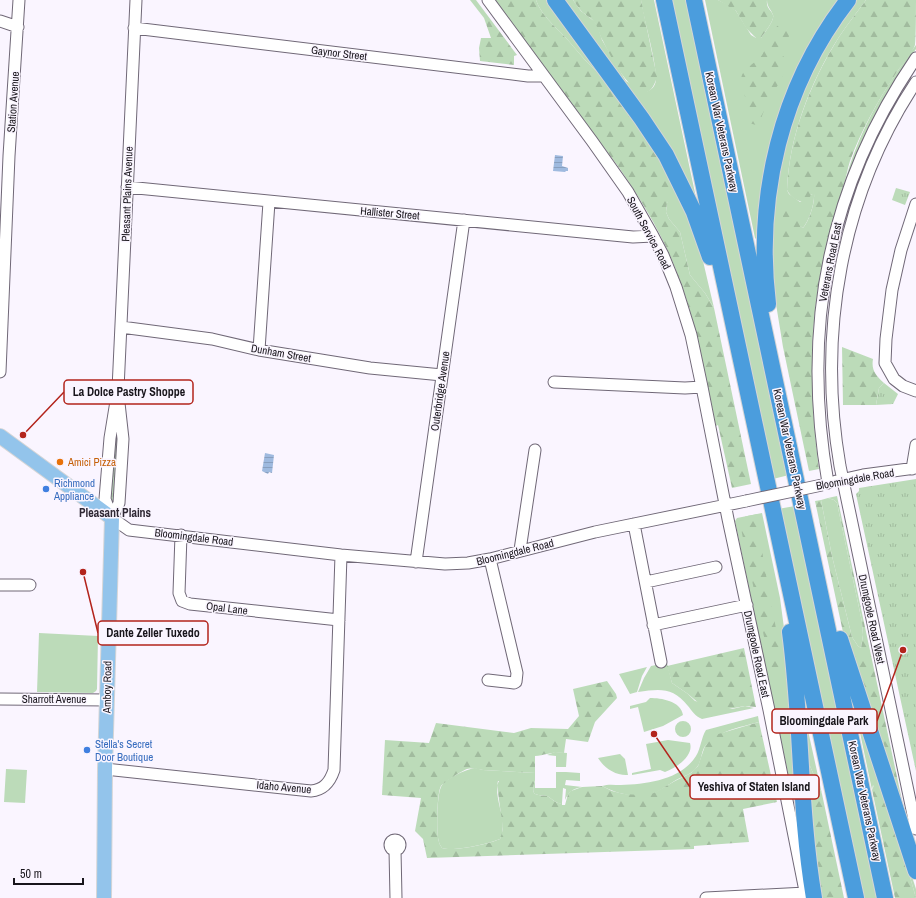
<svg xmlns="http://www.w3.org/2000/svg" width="916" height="898" viewBox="0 0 916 898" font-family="'Archivo Narrow',sans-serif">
	<defs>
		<pattern id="forest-firs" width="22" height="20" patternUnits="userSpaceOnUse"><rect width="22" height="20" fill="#bcdbb9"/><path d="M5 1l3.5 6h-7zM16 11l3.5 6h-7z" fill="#a1bb9e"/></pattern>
		<pattern id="park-tufts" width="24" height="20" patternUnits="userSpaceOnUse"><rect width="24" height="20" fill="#bcdbb9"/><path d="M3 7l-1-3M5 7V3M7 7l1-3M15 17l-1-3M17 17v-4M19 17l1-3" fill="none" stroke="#a1bb9e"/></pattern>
		<pattern id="water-rules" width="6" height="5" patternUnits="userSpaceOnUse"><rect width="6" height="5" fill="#9fbadf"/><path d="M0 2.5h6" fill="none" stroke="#889fbf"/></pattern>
	</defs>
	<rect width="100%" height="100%" fill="#faf5ff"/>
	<path fill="#bcdbb9" d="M536,0H546L600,74C586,63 577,50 565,37C555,26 541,15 536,0Z
		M561,0H573L581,11L594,21L598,27L602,40L626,81L645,92C649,91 653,89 655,84C660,72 643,18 641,0H654L698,207Z
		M671,0H686L789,475L773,479Z
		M705,0H718L730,6L736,11L751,35L756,38H761C764,33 775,20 773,15C771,9 767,7 767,0H843L813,45L758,241L755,238Z
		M853,0H866C857,12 847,25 839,37C810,82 789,137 787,190L789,194L800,202L814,193C815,203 809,221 803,228L800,226L801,222L784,329L783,347L776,304L773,265V214L775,175L810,68Z
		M916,45V49C886,92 863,137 844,186C857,133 884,88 916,45Z
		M674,186L694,232L703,261L714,308L705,293L690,275L680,232L669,219L666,212L667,203Z
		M828,498L834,500L837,503L862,622L863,635L861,648L858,646L852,637L832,556L821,500Z
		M795,506L877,898H860L778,509Z
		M762,513L780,598L784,628L797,796L793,797L735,521L737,518Z
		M39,633L98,636L97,689L96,691L93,693L37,692Z
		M667,663L672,683L688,694L695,701L732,709L745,706L754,708L702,719C695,716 692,711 688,706C673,687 660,689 638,692L644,678L651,666Z
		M647,667L642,676L637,692L630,694L619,674Z
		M650,698C661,698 681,701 683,715L663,726L644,732L638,707L630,709V706L646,702Z
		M854,704L905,855L916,889V898L904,856L873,785L872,790Z
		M758,716L759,722C738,728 723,729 706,745C701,750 702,761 697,767C692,774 684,776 676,780C669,784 663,789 655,793C638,799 617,794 602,786C608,784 614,785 621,785C647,784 681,780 696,756C701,748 701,738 706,730Z
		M805,717L822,794L810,766L816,898Z
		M675 729a8 8 0 1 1 16 0a8 8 0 1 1-16 0Z
		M668,740L690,743C694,756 676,768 665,772L660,770L632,775V773L651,769L646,744Z
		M555,752L567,753L566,767H556V756L547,755Z
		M620,754L625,759L628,775C616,776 604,768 598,758Z
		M475,768L483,770L535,773V788H556V772H566V777V772L580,773V781L566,780L565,785L582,787C573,789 569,791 565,800L566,789L563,788L562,803C555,804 553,799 547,796C543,795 537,796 534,793C532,789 534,784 535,780L498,781C493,799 509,822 500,839C488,844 453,852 442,848C441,846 439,844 439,842C436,834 437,794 441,787C444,779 467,769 475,768Z
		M6,769L27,770L25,803L4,802Z"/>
	<path fill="url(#forest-firs)" d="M470,0H476L517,55L514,56V65L480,61L479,48L481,38H491L484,18Z
		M495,0H536C541,15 555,26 565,37C577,50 586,63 600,74L651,142L674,186V192L667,203L666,212L669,219L680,232L690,275L705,293L714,308L751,484L732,488L718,425L716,426C705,373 696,320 676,270C662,234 642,201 620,169Z
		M573,0H641L657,77C644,122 610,56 603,41C599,35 599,28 594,22C592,18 588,17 585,14C580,11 577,5 573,0Z
		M718,0H767C766,9 771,9 773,15C775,20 764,33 761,38H756L746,28L736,11Z
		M866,0H916C916,8 916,40 915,45C912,54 900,66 895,75C877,102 861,131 850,161C847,170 846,179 843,188C836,212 828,236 823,261C808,331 810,398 819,469L809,471L783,347L782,259L783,214L786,207H792L800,216V226L803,228C809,221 815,203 814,194H812L806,202C798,202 791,198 787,190C789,137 810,83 839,37C847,25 857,12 866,0Z
		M780,24L785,25L789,30L790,34L782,51L783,56L788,61L787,66L779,84L770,95L760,121L756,125L749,123L747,121C746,112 747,102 744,93C743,88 740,84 741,78C743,68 756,63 762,55C769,45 769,31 780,24Z
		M842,347L873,359C871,370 876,376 884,383L879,388L876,405H843Z
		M837,496L903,805L898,806L847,651L815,501L821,500L832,556L852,637L858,646L861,648L863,635L862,622L837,503L834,500L828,498Z
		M757,514L764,564L782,661L775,679H773L740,524C741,515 749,516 757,514Z
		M744,648L756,707L745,706L723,710L710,708L701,705L688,694L672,683L667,666Z
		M607,681L616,694L617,698L595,722L588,742L566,739L564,753C553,751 546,755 535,756V773L483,770C478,769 472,768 467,769C463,770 443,783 441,786C437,792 436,834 439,842C439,844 441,846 442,848C453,852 489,844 500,839L503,829L497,785L500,779L535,780C534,784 532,789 534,793C537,796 543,795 547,796C553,799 555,804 562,803V805H565L568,794L571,791L582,787L602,786L612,791L624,794L640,795L654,793L675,781L691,773L698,766L705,746L715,735L759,722L777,802L743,809L749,842L694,846V849L427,858L423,839L415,831L421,798L382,795L385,740L429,743L436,723L514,733L531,728L568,729L579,716L573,689Z
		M810,766L822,794L844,898H819L806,768Z
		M878,780L904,856L916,898H895L872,790L875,783Z"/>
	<path fill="url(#park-tufts)" d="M896,188L910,192L905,205L892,200Z
		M884,383L898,394L893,404L876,405L879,388Z
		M115,437L118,439L116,478L113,500L111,502L109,497Z
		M916,479V771L856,494L859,491V488Z"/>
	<path fill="url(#water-rules)" d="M555,155L563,156L562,166L568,168V171H566L565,172L553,171Z
		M265,453L274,455L272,473L269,472L268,474L262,471Z"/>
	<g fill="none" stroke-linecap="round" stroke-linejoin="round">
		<defs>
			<path id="minor" d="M488,0L592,141L628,192L653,236L663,255L676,287L691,335L702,387L728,519L769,710L806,896
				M0,21L18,27
				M134,28L528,76H544
				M916,82C841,195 817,333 840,466L916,829
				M127,187L633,237L653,236
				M916,204L901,250L892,290L886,339L885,363L894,379L903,386L916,391
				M121,327L212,339L259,350L370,368L442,375
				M259,350L269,202
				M0,372L9,156L19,0
				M554,382L685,388L702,387
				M912,469L916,445
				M836,481L863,475L916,468
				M828,483C801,329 827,188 916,58
				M112,518L129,530L341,555L445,564L468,563L490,559L595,532L746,501
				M112,518L105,499L110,438L118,389L136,0
				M112,518L119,503L123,439L119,403
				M634,524L661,662
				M181,535L179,593L182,601L190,604L339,620
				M520,550L535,450
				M416,562L464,220
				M646,582L716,567
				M0,585H30
				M653,625L747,605
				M488,680L514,683L516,682L517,673L490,559
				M0,699L107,700
				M105,769L311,791C324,790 330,782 334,770L341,555
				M390 845a5 5 0 1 1 10 0a5 5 0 1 1-10 0Z
				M395,850L396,898
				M706,898L806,893"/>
			<path id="major" d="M0,436L112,518L105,769L104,898"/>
			<path id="highway" d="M555,0L642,119L666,155L694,212L710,257
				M664,0L856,898
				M694,0L885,898
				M768,304C755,197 781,86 848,0
				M790,632C802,720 799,810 814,898
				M840,639L916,871"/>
		</defs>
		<use href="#minor" stroke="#706877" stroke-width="13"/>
		<use href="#major" stroke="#d5d5d6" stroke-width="16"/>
		<use href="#highway" stroke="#d5d5d6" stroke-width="18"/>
		<use href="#minor" stroke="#fff" stroke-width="11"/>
		<use href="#major" stroke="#93c4eb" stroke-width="14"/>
		<use href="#highway" stroke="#4b9ddd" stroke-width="16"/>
		<defs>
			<path id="minor-bridge" d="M746,501L822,485"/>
		</defs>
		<use href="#minor-bridge" stroke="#706877" stroke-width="13" stroke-linecap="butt"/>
		<use href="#minor-bridge" stroke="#fff" stroke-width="11"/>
	</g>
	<circle fill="#e8710a" stroke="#faf5ff" stroke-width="1.5" cx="60" cy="462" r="4"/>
	<g fill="#3f7fe0" stroke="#faf5ff" stroke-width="1.5">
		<circle cx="46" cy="489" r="4"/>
		<circle cx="87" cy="750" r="4"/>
	</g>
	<g text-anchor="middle" stroke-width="3" stroke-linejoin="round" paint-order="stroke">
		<g font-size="11" fill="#18151b" stroke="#faf5ff">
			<text transform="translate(339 53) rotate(7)" y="4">Gaynor Street</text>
			<text transform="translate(13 102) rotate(-86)" y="4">Station Avenue</text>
			<text transform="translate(722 132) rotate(78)" y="4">Korean War Veterans Parkway</text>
			<text transform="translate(127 194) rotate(-88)" y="4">Pleasant Plains Avenue</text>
			<text transform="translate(390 213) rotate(5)" y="4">Hallister Street</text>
			<text transform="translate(649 233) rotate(62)" y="4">South Service Road</text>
			<text transform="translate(830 262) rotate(-79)" y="4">Veterans Road East</text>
			<text transform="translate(281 353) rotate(10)" y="4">Dunham Street</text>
			<text transform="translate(440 391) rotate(-82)" y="4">Outerbridge Avenue</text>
			<text transform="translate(790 449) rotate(78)" y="4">Korean War Veterans Parkway</text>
			<text transform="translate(855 479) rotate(-10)" y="4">Bloomingdale Road</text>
			<text transform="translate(194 537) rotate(7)" y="4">Bloomingdale Road</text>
			<text transform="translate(515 552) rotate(-14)" y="4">Bloomingdale Road</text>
			<text transform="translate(227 608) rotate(7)" y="4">Opal Lane</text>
			<text transform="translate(872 619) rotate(78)" y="4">Drumgoole Road West</text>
			<text transform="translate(757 654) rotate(78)" y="4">Drumgoole Road East</text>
			<text transform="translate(107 687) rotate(-89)" y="4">Amboy Road</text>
			<text x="54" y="703">Sharrott Avenue</text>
			<text transform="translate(284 787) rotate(5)" y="4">Idaho Avenue</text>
			<text transform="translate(865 801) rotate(78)" y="4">Korean War Veterans Parkway</text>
		</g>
		<g font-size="11" fill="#c56008" stroke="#faf5ff" text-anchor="start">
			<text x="68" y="466">Amici Pizza</text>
		</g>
		<g font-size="11" fill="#366cbe" stroke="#faf5ff" text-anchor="start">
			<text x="54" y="487">Richmond<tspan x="54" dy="13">Appliance</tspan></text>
			<text x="95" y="748">Stella's Secret<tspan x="95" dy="13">Door Boutique</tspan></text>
		</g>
		<g font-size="12" font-weight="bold" fill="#2f2834" stroke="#faf5ff">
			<text x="115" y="517">Pleasant Plains</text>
		</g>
	</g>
	<path fill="none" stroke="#b3241c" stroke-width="1.5" d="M23 435L64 392M83 572L98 633M903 650L877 721M654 734L690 787"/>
	<g fill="#b3241c" stroke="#faf5ff" stroke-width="1.5">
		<circle cx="23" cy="435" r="4"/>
		<circle cx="83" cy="572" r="4"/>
		<circle cx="903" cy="650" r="4"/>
		<circle cx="654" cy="734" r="4"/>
	</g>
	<g fill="#faf5ff" stroke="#b3241c" stroke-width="1.5">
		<rect x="64" y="380" width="129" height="24" rx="4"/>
		<rect x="98" y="621" width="110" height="24" rx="4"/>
		<rect x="772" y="709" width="105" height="24" rx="4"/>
		<rect x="690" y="775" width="129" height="24" rx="4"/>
	</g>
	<g font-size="12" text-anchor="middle" font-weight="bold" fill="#18151b">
		<text x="129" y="396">La Dolce Pastry Shoppe</text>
		<text x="153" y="637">Dante Zeller Tuxedo</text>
		<text x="824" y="725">Bloomingdale Park</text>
		<text x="754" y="791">Yeshiva of Staten Island</text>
	</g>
	<path d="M14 878v6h69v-6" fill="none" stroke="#18151b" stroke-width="2"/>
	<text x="20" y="878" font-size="12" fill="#18151b" stroke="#faf5ff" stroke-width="3" paint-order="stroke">50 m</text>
</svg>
